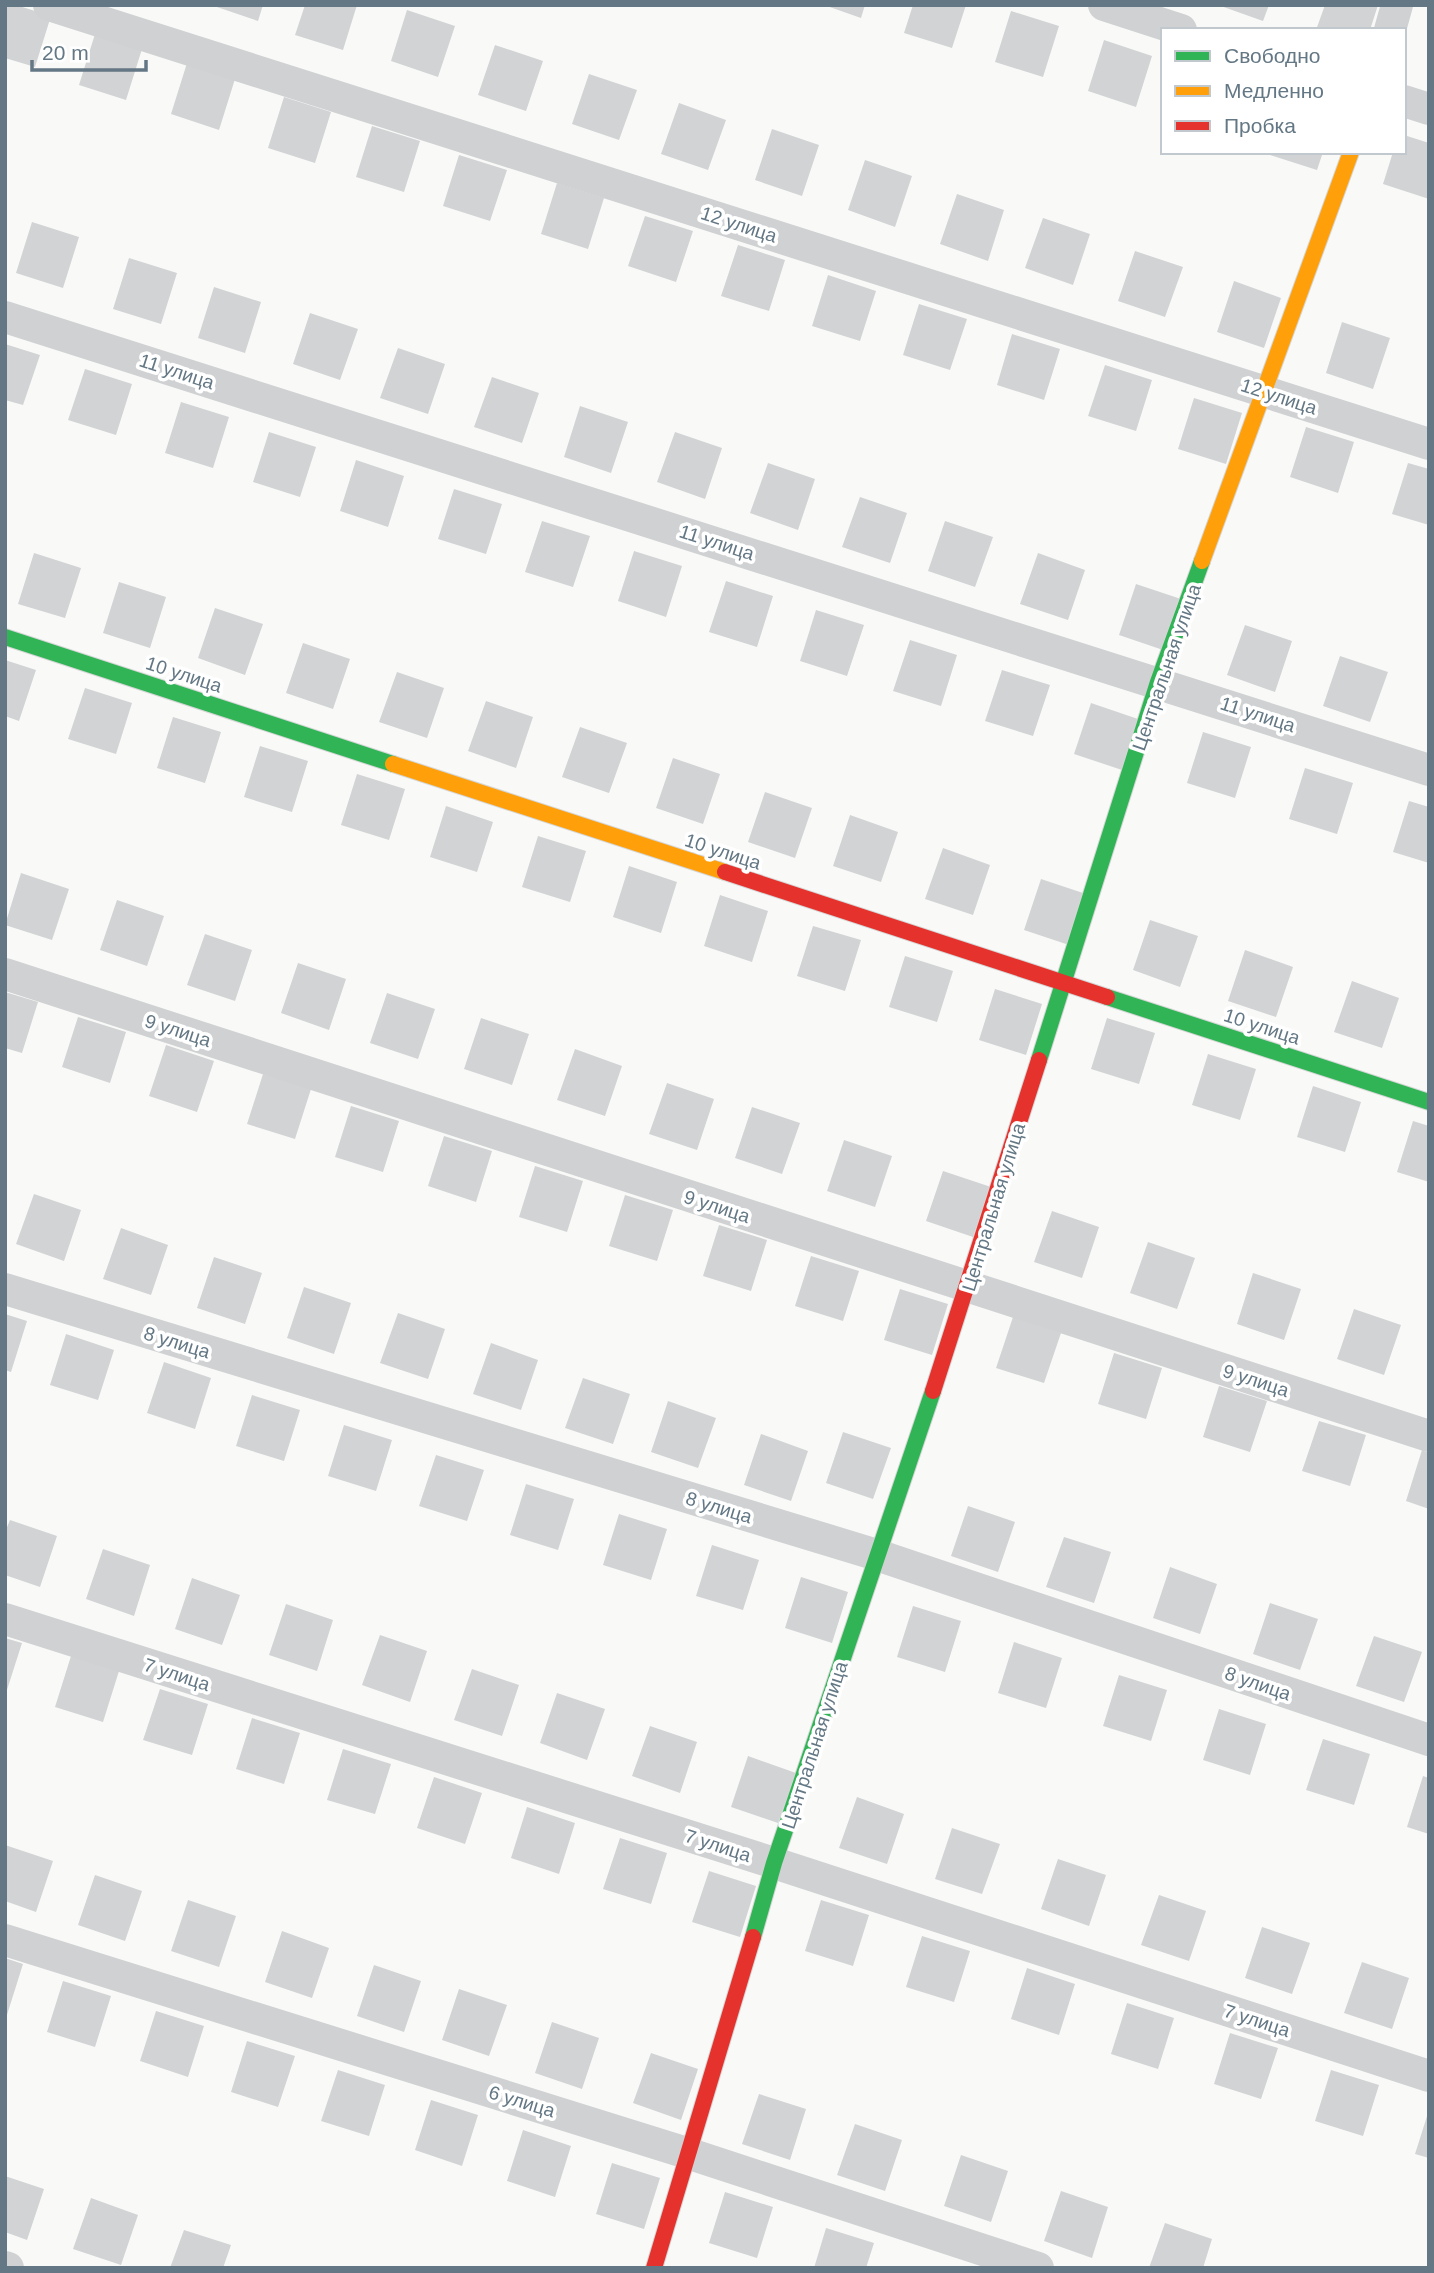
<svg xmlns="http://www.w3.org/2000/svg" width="1434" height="2273" viewBox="0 0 1434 2273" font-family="Helvetica,sans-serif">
	<rect width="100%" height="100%" fill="#f9f9f8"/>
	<path fill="#d1d3d4" d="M5,5H16L51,16L35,67L5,58Z
		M211,5H263L258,21Z
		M305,5H357L343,50L295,35Z
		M824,5H865L861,18Z
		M913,5H966L952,48L904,33Z
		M1218,5H1269L1263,21Z
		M1325,5H1378L1370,30H1316Z
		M407,10L455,26L438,77L391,61Z
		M1011,11L1059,26L1043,77L995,62Z
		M95,34L142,49L126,100L79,85Z
		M1104,40L1152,56L1136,107L1088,91Z
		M495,45L543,61L526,111L478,95Z
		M187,63L235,79L219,130L171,114Z
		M589,74L637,90L619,140L572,124Z
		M284,97L331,112L315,163L268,148Z
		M679,103L726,120L708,170L661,154Z
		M372,126L420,141L404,192L356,177Z
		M772,129L819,145L802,196L755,180Z
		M1404,135L1429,143V199L1383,184L1393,152H1404Z
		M1271,152H1323L1317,170L1270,155Z
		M459,155L507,170L490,221L443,206Z
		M865,160L912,176L895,227L848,210Z
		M557,183L604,198L588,249L541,234Z
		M957,194L1004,210L988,261L940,244Z
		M645,216L693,231L676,282L628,266Z
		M1043,218L1090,234L1073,285L1025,268Z
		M32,222L79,237L63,288L16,273Z
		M738,245L785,260L769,311L721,296Z
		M1135,251L1183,267L1165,317L1118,301Z
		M129,258L177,273L161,324L113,309Z
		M828,275L876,291L860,341L812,326Z
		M1234,281L1281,298L1264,348L1217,332Z
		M214,287L261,302L245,353L198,338Z
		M919,304L967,319L950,370L903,355Z
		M310,313L358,329L340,380L293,364Z
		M1342,322L1390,338L1373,389L1326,373Z
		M1012,334L1060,349L1044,400L997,385Z
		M5,344L40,355L23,405L5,400Z
		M398,348L445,364L428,414L380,398Z
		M1105,365L1152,380L1136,431L1088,416Z
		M85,369L132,384L116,435L68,420Z
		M492,377L539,393L522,443L474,427Z
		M1194,398L1242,413L1226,464L1178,449Z
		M181,402L229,417L213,468L165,453Z
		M580,406L628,422L611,473L564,457Z
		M1306,427L1354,442L1338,493L1290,477Z
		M269,432L316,447L300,497L253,482Z
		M675,432L722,448L705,499L657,482Z
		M356,460L404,476L388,527L340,511Z
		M768,463L815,479L798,530L750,513Z
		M1408,463L1429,469V525L1392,514Z
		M454,489L502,504L486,554L438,539Z
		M860,497L907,513L890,563L842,547Z
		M542,521L590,536L573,587L525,572Z
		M945,521L993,537L975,587L928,571Z
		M634,551L682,566L666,617L618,601Z
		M34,553L81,568L65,618L18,604Z
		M1038,553L1085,570L1068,620L1020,604Z
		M726,581L773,596L757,647L709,632Z
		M119,582L166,597L150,648L103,633Z
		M1136,584L1184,600L1166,651L1119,635Z
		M215,608L263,624L245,675L198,658Z
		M816,610L864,625L847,676L800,661Z
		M1245,625L1292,641L1275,692L1227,675Z
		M910,640L957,655L941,706L893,691Z
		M303,643L350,659L333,709L286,693Z
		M1340,656L1388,672L1370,722L1323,706Z
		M5,660L36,670L19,721L5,716Z
		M1002,670L1050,685L1033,736L985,721Z
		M397,672L444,688L427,738L379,722Z
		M85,688L132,703L116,754L68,739Z
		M486,701L533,717L516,768L468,751Z
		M1091,703L1138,719L1122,770L1074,754Z
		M173,717L221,732L205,783L157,768Z
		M580,727L627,743L609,793L562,777Z
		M1203,732L1251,747L1235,798L1187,783Z
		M260,746L308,761L292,812L244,797Z
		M673,758L720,774L703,824L656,808Z
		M1305,768L1353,783L1337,834L1289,819Z
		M357,774L405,789L389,840L341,825Z
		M765,792L812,808L795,858L748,842Z
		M1409,801L1429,807V863L1393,852Z
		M446,806L493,822L477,872L430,857Z
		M850,815L898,832L881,882L833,866Z
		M538,836L586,851L570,902L522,887Z
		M943,848L990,865L973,915L925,899Z
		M629,866L677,882L661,933L613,917Z
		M21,873L69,889L52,940L5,925Z
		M1041,879L1089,895L1072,946L1024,930Z
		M720,895L768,911L752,962L704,946Z
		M117,900L164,916L147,966L100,950Z
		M1150,920L1198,936L1180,987L1133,970Z
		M813,926L861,940L845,991L797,976Z
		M205,934L252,950L235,1001L187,985Z
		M1245,950L1293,967L1276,1017L1228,1001Z
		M905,956L953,971L937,1022L889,1007Z
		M298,963L346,979L329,1030L281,1013Z
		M1352,981L1399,998L1382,1048L1334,1032Z
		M995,989L1042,1004L1026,1055L979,1040Z
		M5,992L38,1002L22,1053L5,1048Z
		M387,993L435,1009L418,1059L370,1043Z
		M78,1017L126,1032L110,1083L62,1067Z
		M481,1018L529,1034L512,1085L464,1069Z
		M1107,1018L1155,1033L1139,1084L1091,1069Z
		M166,1045L214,1061L197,1112L149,1096Z
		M575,1049L622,1066L605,1116L557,1100Z
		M1208,1054L1256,1069L1240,1120L1192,1105Z
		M263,1074L311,1089L295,1139L247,1124Z
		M667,1083L714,1099L697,1150L649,1134Z
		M1313,1086L1361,1102L1345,1152L1297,1137Z
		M351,1106L399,1121L383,1172L335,1157Z
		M752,1107L800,1123L782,1174L735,1158Z
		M1413,1121L1429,1126V1182L1397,1172Z
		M444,1136L492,1151L476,1202L428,1186Z
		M844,1140L892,1156L875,1207L827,1191Z
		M535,1166L583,1181L567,1232L519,1217Z
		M943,1171L991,1187L973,1237L926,1221Z
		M34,1194L81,1210L64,1261L16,1244Z
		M625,1195L673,1210L657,1261L609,1246Z
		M1052,1211L1099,1227L1082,1278L1034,1262Z
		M719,1225L767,1240L751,1291L703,1276Z
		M121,1228L168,1245L151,1295L103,1279Z
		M1148,1242L1195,1258L1177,1309L1130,1293Z
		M811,1256L859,1271L843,1321L795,1306Z
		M214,1257L262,1273L245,1324L197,1308Z
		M1253,1273L1301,1289L1284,1340L1237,1324Z
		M304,1287L351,1303L334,1354L287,1338Z
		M900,1289L948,1304L932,1355L884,1340Z
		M1354,1309L1401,1325L1384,1375L1337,1359Z
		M398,1313L445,1329L428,1379L380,1363Z
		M5,1314L27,1321L11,1372L5,1370Z
		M1013,1317L1061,1333L1044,1383L996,1368Z
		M66,1334L114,1350L98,1400L50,1385Z
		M491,1343L538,1360L521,1410L473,1394Z
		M1114,1353L1162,1368L1146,1419L1098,1404Z
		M164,1362L211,1378L195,1429L147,1413Z
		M583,1378L630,1394L613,1444L565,1428Z
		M1219,1386L1267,1401L1250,1452L1203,1437Z
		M252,1395L300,1410L284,1461L236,1446Z
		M668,1401L716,1418L698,1468L651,1452Z
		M1319,1421L1366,1435L1350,1486L1302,1471Z
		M344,1425L392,1440L376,1491L328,1476Z
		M843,1432L891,1448L873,1499L826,1483Z
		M761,1434L808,1451L791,1501L744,1485Z
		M1422,1450L1429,1453V1509L1406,1501Z
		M436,1455L484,1470L467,1521L419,1506Z
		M526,1484L574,1499L558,1550L510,1535Z
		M968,1506L1015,1522L998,1572L951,1556Z
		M619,1514L667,1529L651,1580L603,1565Z
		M10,1520L57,1536L40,1587L5,1575V1532Z
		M1064,1537L1111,1552L1094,1603L1046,1587Z
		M712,1545L759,1560L743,1610L696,1596Z
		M103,1549L150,1565L134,1616L86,1599Z
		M1170,1567L1217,1584L1200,1634L1153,1618Z
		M801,1577L848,1592L832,1643L785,1628Z
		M192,1578L240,1595L222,1645L175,1629Z
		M1270,1603L1318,1619L1300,1670L1253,1654Z
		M286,1604L333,1620L317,1671L269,1655Z
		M913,1606L961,1621L945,1672L897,1657Z
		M380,1635L427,1651L410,1702L362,1685Z
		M1374,1636L1422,1652L1404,1702L1356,1686Z
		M5,1638L22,1643L6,1693H5Z
		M1014,1642L1062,1658L1046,1708L998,1693Z
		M71,1656L119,1671L103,1722L55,1707Z
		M472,1669L519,1685L502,1736L454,1720Z
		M1119,1675L1167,1690L1151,1741L1103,1726Z
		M160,1689L208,1704L192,1755L143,1740Z
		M557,1693L605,1709L587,1760L540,1743Z
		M1219,1709L1266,1724L1250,1775L1203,1760Z
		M252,1718L300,1733L284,1784L236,1769Z
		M650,1726L697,1742L680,1793L632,1776Z
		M1323,1739L1370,1754L1354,1805L1306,1790Z
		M343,1749L391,1764L375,1814L327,1800Z
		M748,1756L796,1773L778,1823L731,1807Z
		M1423,1776L1429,1778V1834L1407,1827Z
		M434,1777L482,1793L465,1844L417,1828Z
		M857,1797L904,1814L887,1864L839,1848Z
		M527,1807L575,1823L559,1874L511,1858Z
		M952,1828L1000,1844L982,1894L935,1879Z
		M620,1838L667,1853L651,1904L603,1889Z
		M5,1845L53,1861L36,1912L5,1901Z
		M1058,1859L1106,1875L1089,1926L1041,1909Z
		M709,1871L756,1886L740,1937L692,1922Z
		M95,1875L142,1891L125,1941L78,1925Z
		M1159,1895L1206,1911L1189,1961L1141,1945Z
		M188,1900L236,1916L219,1967L171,1951Z
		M821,1900L869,1915L853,1966L805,1951Z
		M1262,1927L1310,1943L1292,1994L1245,1978Z
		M282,1931L329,1948L312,1998L265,1982Z
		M922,1936L970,1951L954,2002L906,1987Z
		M5,1958L23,1964L6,2018H5Z
		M1362,1962L1409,1978L1392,2029L1344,2013Z
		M374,1965L421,1981L404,2032L357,2016Z
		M1027,1968L1075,1984L1059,2035L1011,2019Z
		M63,1981L111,1996L95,2047L47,2032Z
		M459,1989L507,2005L489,2056L442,2040Z
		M1127,2003L1174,2018L1158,2069L1111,2054Z
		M156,2011L204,2026L188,2077L140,2061Z
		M552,2022L599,2038L582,2089L535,2073Z
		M1230,2033L1278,2048L1261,2099L1214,2084Z
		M247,2041L295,2056L278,2107L231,2092Z
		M651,2053L698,2069L681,2120L633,2103Z
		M338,2070L385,2085L369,2136L321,2121Z
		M1331,2070L1379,2085L1363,2136L1315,2121Z
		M759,2094L806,2109L790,2160L742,2144Z
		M431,2100L478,2115L462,2166L415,2150Z
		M1428,2113H1429V2158L1415,2154Z
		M855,2124L902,2140L885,2191L837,2175Z
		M523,2130L571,2146L555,2197L507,2181Z
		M961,2155L1008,2171L991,2222L944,2206Z
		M612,2163L660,2178L644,2229L596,2214Z
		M5,2176L44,2189L27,2240L5,2232Z
		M1061,2191L1108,2207L1092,2258L1044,2241Z
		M725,2192L773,2207L757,2258L709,2243Z
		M91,2198L138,2215L121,2265L73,2249Z
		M1165,2223L1212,2239L1203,2268H1149Z
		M826,2228L874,2243L866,2268H814Z
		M184,2230L231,2245L223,2268H170Z"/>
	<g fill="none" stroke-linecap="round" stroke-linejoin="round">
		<defs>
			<path id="fast" d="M5,637L393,764
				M1107,997L1429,1102
				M1039,1060L1158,682L1202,561
				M753,1937L774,1863L933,1391"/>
			<path id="slow" d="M1202,561L1351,152
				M393,764L725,872"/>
			<path id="jam" d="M725,872L1107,997
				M933,1391L1039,1060
				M654,2268L753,1937"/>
		</defs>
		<use href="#fast" stroke="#d5d6d6" stroke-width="18"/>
		<use href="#slow" stroke="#d5d6d6" stroke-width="18"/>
		<use href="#jam" stroke="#d5d6d6" stroke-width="18"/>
		<path stroke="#cfd1d2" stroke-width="32" d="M49,5L1429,444
			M1104,5L1181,30
			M1390,30L1397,5
			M1404,101L1429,109
			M5,317L1429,770
			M5,974L1429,1436
			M5,1289L877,1555L1429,1740
			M5,1619L774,1863L1429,2076
			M5,1940L690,2154L1038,2268
			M5,2267L8,2268"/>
		<use href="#fast" stroke="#30b455" stroke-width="16"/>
		<use href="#slow" stroke="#ff9f0a" stroke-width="16"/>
		<use href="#jam" stroke="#e5322d" stroke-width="16"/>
	</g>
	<g text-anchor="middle" stroke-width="7" stroke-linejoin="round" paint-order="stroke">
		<g font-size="19" fill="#637784" stroke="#fff">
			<text transform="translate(739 224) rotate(18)" y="7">12 улица</text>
			<text transform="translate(177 371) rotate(18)" y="7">11 улица</text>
			<text transform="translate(1279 396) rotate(18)" y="7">12 улица</text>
			<text transform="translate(717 542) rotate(18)" y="7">11 улица</text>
			<text transform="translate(1166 667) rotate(-71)" y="7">Центральная улица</text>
			<text transform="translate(184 674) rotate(18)" y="7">10 улица</text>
			<text transform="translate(1258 714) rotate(18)" y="7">11 улица</text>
			<text transform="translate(723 851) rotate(18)" y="7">10 улица</text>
			<text transform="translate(1262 1026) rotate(18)" y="7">10 улица</text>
			<text transform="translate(178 1030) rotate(18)" y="7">9 улица</text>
			<text transform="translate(717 1206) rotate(18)" y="7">9 улица</text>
			<text transform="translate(993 1207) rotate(-73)" y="7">Центральная улица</text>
			<text transform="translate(177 1342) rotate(17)" y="7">8 улица</text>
			<text transform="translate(1256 1380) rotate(18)" y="7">9 улица</text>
			<text transform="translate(719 1507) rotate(17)" y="7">8 улица</text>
			<text transform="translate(177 1674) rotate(18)" y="7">7 улица</text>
			<text transform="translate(1258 1683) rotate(19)" y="7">8 улица</text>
			<text transform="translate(814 1745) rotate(-72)" y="7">Центральная улица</text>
			<text transform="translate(718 1845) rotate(18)" y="7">7 улица</text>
			<text transform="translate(1257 2020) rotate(18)" y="7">7 улица</text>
			<text transform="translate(522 2101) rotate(17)" y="7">6 улица</text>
		</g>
	</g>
	<rect width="1434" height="2273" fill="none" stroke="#637784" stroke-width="14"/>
	<rect x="1161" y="28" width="245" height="126" fill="#ffffff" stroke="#c1c9ce" stroke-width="2"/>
	<rect x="1175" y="51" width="35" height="10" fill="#30b455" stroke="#c1c9ce" stroke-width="2"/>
	<text x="1224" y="63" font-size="21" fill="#637784">Свободно</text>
	<rect x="1175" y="86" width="35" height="10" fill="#ff9f0a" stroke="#c1c9ce" stroke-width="2"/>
	<text x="1224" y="98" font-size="21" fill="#637784">Медленно</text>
	<rect x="1175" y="121" width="35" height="10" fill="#e5322d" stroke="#c1c9ce" stroke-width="2"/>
	<text x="1224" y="133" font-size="21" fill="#637784">Пробка</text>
	<path d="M32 60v10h114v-10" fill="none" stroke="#637784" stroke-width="3.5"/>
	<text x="42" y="60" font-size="21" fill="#637784" stroke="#ffffff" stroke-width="5" paint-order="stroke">20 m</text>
</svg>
